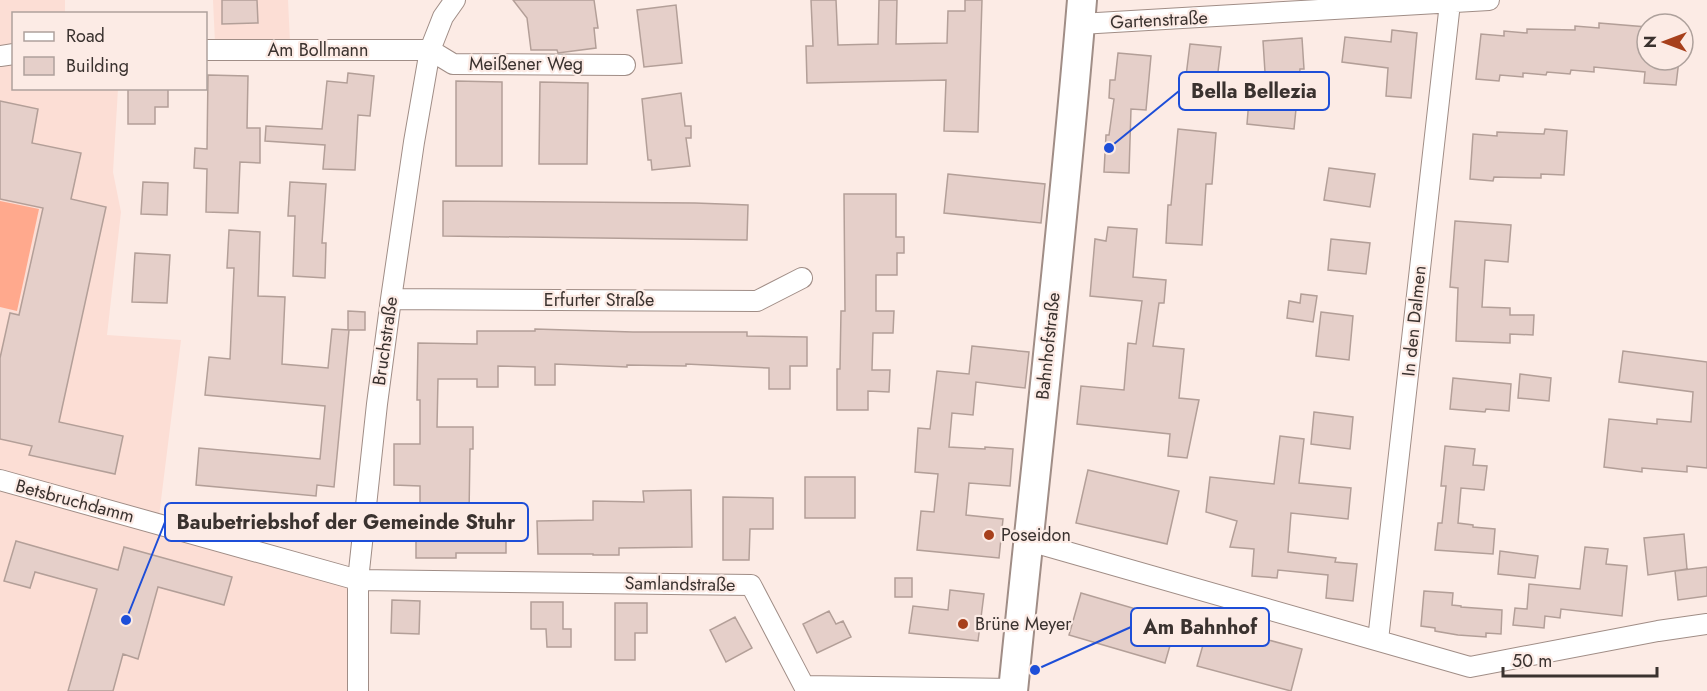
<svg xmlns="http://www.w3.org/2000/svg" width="1707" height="691" viewBox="0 0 1707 691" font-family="Jost,sans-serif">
	<rect width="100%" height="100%" fill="#fcebe5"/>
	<path fill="#fcded5" d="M0,0H65V13L14,14V88L118,89L113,172L121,212L107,335L181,340L159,516L347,568V691H0Z
		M213,0H288L290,42L215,43Z"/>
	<path fill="#ffa98d" d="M0,201L39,209L17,311L0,307Z"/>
	<path fill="#e5cfc9" stroke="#b39f98" stroke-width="1.5" d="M222,0H257L258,23L222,24Z
		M513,0H594L598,28H594L596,48L558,53L557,50H531L527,18Z
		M811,0H836L838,45L878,44L879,0H897L896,44L947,43L948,11H965V0H982L978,132L944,131L946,80L807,83L806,46H813Z
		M676,5L682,63L644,67L637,10Z
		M1599,23L1647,27V60H1679L1676,85L1644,83L1645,72L1594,67V72L1571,70L1570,74L1547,72L1546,75L1523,73V77L1500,75L1499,81L1476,79L1481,34L1504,36V31L1527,33V29L1575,30V26L1599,28Z
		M1392,30L1417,33L1411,98L1386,96L1388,68L1342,62L1345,37L1391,42Z
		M1302,38L1304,69H1300L1294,129L1247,124L1250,87L1266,88L1263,41Z
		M1190,44L1221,47L1217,80L1186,76Z
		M1118,53L1151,56L1146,110L1131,109L1129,173L1104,172L1106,135H1109L1114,99L1109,98L1110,80H1115Z
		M348,73L374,76L370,116L358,115L355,170L323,169L325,145L265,141L266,126L322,129L327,81L347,83Z
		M208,75L248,76L247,128H260V163L240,162L238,213L206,212L207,169L194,168L195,148L207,149Z
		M456,81L502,82V166H456Z
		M540,82L588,83L587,164H539Z
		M128,88H168V107H155V124H128Z
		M681,93L685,126H691V138H686L690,166L652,170L651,160H648L642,99Z
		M0,101L38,109L32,143L81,153L71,199L106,207L59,422L123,436L115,474L29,455L32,446L0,439V358L10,313L19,315L43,208L0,199Z
		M1178,129L1216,133L1212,184H1206L1202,245L1166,243L1168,205H1171Z
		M1545,129L1567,131L1564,175L1541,174V178L1494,177L1493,181L1470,179L1473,134L1497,136V132L1544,134Z
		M1329,168L1375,174L1370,207L1324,200Z
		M948,174L1045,184L1041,223L944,213Z
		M143,182L168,183L167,215L141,214Z
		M290,182L326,184L322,243H326L325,278L293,276L295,216H288Z
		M844,194H896V237H904V253H897V275H876V311H894L893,333H873L872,370H890L889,392L868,391V410H837V369H840L841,311H845Z
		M443,201L695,203L748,205L747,240L443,236Z
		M1455,221L1511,225L1508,262L1485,260L1482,307L1510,308V315H1534L1533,335L1510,334V343L1456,341L1458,288L1450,287Z
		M1108,227L1137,229L1133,277L1166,280L1164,303H1159L1153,346L1184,349L1179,398L1199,400L1187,458L1168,456L1170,434L1077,424L1081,386L1124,390L1128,343L1136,344L1142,301L1090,296L1095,239L1106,241Z
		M229,230L260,232L258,296L285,297L282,364L328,368L332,329L349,330L334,487L317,485L316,496L196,485L199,448L320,459L325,406L205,395L209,357L230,359L234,268H227Z
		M1331,239L1370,243L1366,274L1328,270Z
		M135,253L170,255L167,303L132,302Z
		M1301,294L1317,296L1313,322L1287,318L1289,301L1300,303Z
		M348,311L365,312V330H348Z
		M1321,312L1353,316L1349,360L1316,356Z
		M535,329L633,332H747V336L807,337V366H790V389H769V368L686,364V366L627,365V367L555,364V385H535V367L498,366V387H477V379H438L437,427H473V449H470L469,516L506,515V553H456V558H416V530H420V486L394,485V444H420V400H417L418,343L477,344V331H535Z
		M972,346L1029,352L1025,388L976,382L973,415L952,413L949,447L985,449V447L1013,449L1010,486L969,483L966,515L1003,519L999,558L917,550L921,511L934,512L938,474L915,472L918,428L930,429L937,371L969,374Z
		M1623,351L1707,362V468L1687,466V472L1642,468V472L1604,467L1609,419L1657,424V419L1691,422L1693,392L1619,382Z
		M1520,374L1551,378L1549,401L1518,398Z
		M1453,378L1511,384L1509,411L1486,409L1485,412L1450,409Z
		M1314,412L1353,417L1350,449L1311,444Z
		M1280,436L1304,439L1299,483L1351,488L1348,519L1291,513L1288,552L1336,558L1335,562L1357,564L1353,601L1326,598L1328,575L1278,570L1277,578L1252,576L1254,549L1230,547L1237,521L1206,512L1210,477L1274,484Z
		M1445,446L1475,449L1473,465L1487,466L1484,490L1461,488L1458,523L1473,525V527L1495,529L1493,554L1435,550L1438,523H1442L1446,486H1441Z
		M1088,470L1179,491L1167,544L1076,523Z
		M805,477H855V518H805Z
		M691,490L692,547L619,548V555H593V554H538L537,521L593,520V501L644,502L643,491Z
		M723,497L773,498V529H750L749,560H723Z
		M1684,534L1687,569L1648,575L1644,538Z
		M16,541L118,570L124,547L232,577L224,605L158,587L138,659L123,654L113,691H68L97,589L35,572L30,588L4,581Z
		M1585,547L1608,549L1606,564L1627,566L1622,616L1561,609L1560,618L1545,616L1544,628L1513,625L1515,608L1527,609L1529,584L1580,589Z
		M1500,551L1538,556L1535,578L1498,574Z
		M1707,567V596L1678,600L1675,571Z
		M895,578H912V597H895Z
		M950,590L984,594L978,641L909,633L913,606L948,610Z
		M1424,591L1453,593L1452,605L1461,606V607L1502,610L1501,634L1486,633V637L1458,635L1435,631V628L1421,626Z
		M1081,593L1177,621L1165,663L1069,635Z
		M392,600L420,601L419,634L391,633Z
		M531,602H563V629H571V647H547L546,629H531Z
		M615,603H647V633H635V660H615Z
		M829,611L836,624L843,621L851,637L817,653L803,624Z
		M735,617L752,648L726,662L710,630Z
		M1209,624L1302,649L1291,691L1197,666Z"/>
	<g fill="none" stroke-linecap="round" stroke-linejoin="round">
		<defs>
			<path id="street" d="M1080,24L1489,0
				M206,50H430
				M430,50L453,64L625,65
				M0,56L14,54
				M391,299L757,301L802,278
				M0,480L358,580L751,585L804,686L1013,689
				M1029,541L1470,667L1658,631L1707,624
				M1378,640L1450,3
				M358,691V580L377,404L391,299L414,142L430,50L443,17L455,0"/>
			<path id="secondary" d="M1013,691C1036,461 1063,231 1082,0"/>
		</defs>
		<use href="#street" stroke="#a08d86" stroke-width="22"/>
		<use href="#secondary" stroke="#a08d86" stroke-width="32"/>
		<use href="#street" stroke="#fff" stroke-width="20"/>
		<use href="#secondary" stroke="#fff" stroke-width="28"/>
	</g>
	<g fill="#a7401c" stroke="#fcebe5" stroke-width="2">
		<circle cx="989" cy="535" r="6"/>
		<circle cx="963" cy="624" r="6"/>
	</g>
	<g text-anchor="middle" stroke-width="4.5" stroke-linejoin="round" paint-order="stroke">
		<g font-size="18" fill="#3a322f" stroke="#fcebe5">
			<text transform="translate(1159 20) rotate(-3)" y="6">Gartenstraße</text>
			<text x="318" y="56">Am Bollmann</text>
			<text x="526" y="70">Meißener Weg</text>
			<text x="599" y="306">Erfurter Straße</text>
			<text transform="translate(1414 321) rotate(-84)" y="6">In den Dalmen</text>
			<text transform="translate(385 341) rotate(-82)" y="6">Bruchstraße</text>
			<text transform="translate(1048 346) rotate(-84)" y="6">Bahnhofstraße</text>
			<text transform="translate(75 501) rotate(15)" y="6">Betsbruchdamm</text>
			<text transform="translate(680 584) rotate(1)" y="6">Samlandstraße</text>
		</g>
		<g font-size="18" fill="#3a322f" stroke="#fcebe5" text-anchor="start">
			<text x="1001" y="541">Poseidon</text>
			<text x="975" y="630">Brüne Meyer</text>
		</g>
	</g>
	<path fill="none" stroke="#1d4ed8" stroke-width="2" d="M1109 148L1179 91M126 620L165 522M1035 670L1131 627"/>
	<g fill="#1d4ed8" stroke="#fcebe5" stroke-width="2">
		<circle cx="1109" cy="148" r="6"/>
		<circle cx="126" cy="620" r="6"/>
		<circle cx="1035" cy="670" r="6"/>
	</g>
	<g fill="#fcebe5" stroke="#1d4ed8" stroke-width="2">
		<rect x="1179" y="72" width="150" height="38" rx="6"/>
		<rect x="165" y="503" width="363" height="38" rx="6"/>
		<rect x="1131" y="608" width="138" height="38" rx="6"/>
	</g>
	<g font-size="20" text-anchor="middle" font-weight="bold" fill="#3a322f">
		<text x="1254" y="98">Bella Bellezia</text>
		<text x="346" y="529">Baubetriebshof der Gemeinde Stuhr</text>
		<text x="1200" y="634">Am Bahnhof</text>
	</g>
	<rect x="12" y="12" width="195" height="78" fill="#fcebe5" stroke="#aea19c" stroke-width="1.5"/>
	<rect x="24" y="32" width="30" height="9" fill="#ffffff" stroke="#aea19c" stroke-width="1.5"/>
	<text x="66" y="42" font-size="18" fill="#3a322f">Road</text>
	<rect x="24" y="57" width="30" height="18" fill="#e5cfc9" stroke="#aea19c" stroke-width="1.5"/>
	<text x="66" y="72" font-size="18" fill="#3a322f">Building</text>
	<g transform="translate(1665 42) rotate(270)"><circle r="28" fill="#fcebe5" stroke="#aea19c" stroke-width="1.5"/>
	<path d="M0-4.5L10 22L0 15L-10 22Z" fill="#a7401c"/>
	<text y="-9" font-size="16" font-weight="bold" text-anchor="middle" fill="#3a322f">N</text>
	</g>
	<path d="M1503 667v9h154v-9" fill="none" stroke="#3a322f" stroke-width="3"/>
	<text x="1512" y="667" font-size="18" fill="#3a322f" stroke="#fcebe5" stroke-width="4.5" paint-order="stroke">50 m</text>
</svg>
